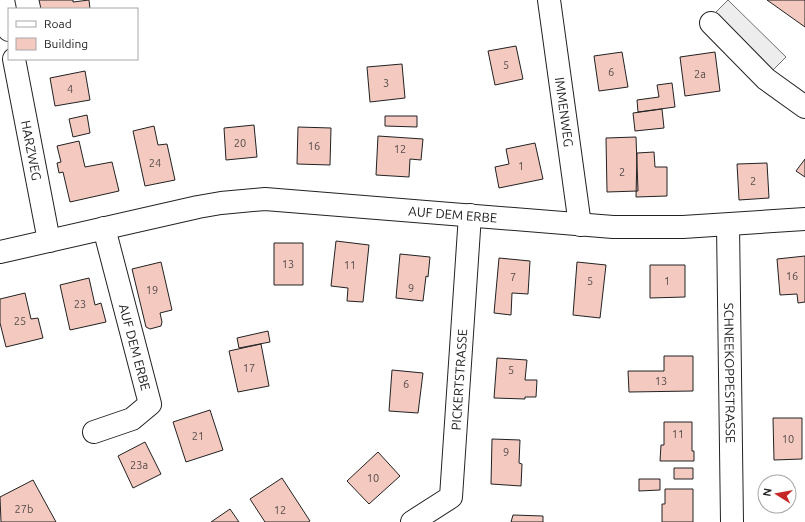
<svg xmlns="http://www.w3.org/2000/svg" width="805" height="522" viewBox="0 0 805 522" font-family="Ubuntu,sans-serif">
	<rect width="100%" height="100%" fill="#fff"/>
	<path fill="#ededed" stroke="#6f6f6f" d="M728,0L786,57L772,71L715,13Z"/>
	<path fill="#f3c9c0" stroke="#222" d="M39,0H73V2L89,0L90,9H41Z
		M767,0H805V27Z
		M516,46L523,79L495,85L488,51Z
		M622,52L628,87L599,91L594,56Z
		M715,52L720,91L685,96L680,57Z
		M402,64L405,98L370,102L367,67Z
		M85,71L90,100L55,106L50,78Z
		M672,83L675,107L638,112L637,100L659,97L657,85Z
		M662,109L664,128L635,131L633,113Z
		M87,115L90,133L73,137L69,119Z
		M385,116H417V127L385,126Z
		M254,125L257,157L226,160L224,128Z
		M154,126L158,145L167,144L175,180L145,186L133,131Z
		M298,127L331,128L330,165L297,164Z
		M378,136L423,139L421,160L410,159L409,177L376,175Z
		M636,137L638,191L607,192L606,138Z
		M79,141L85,167L112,162L119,191L70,202L63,172L59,173L57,163L61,162L57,146Z
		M535,143L543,179L499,188L495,167L509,164L506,149Z
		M654,152L655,167H667V196L636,197L637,153Z
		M805,159V177L796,171Z
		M767,163L769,198L739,200L737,164Z
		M336,241L369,245L363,302L347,301L348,288L331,286Z
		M274,243H303V285H274Z
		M400,254L430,257L428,277L426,276L423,301L396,298Z
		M805,256V302L798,303L797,294L780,295L777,259Z
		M499,258L530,261L528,294L512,293L511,315L494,313Z
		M161,262L172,310L160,313L162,322L161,326L150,329L146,327L132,269Z
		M577,262L606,265L600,318L573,315Z
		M650,265H685V297L650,298Z
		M89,278L95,305L101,303L106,322L70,330L60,285Z
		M25,293L31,319L38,318L43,338L6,347L0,323V299Z
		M268,331L270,342L239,348L237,338Z
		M261,344L269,386L238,392L229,351Z
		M664,356H693V391L629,392L628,371H664Z
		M497,358L527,360L525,380H537L536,397H525V399L494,398Z
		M392,370L423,373L418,413L389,411Z
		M210,410L223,450L186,462L173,422Z
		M773,418H802V459L774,460Z
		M664,422H692V451H694V461H660L661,445H664Z
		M492,439L520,440L519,463L522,464L521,486L491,484Z
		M145,442L161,474L133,488L118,456Z
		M378,452L400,476L369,504L347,481Z
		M674,468H693V479H674Z
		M282,478L310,521L308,522H265L250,499Z
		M639,479H660V490L639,491Z
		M33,480L56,522H1L0,497Z
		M665,489H693V522H662V504H665Z
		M230,509L239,522H211Z
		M513,515L543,516V522H511Z"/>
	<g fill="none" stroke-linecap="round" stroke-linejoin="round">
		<defs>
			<g id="minor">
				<path d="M3,0L9,30"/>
				<path id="s1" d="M549,0L580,225"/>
				<path d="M711,23L766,79L805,107"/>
				<path id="s2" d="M14,59L49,241"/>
				<path id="s3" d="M728,225L732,522"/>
				<path id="s4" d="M0,252L198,207L221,203L265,199L613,227H683L805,219"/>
				<path d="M94,432L132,419L150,404L104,228"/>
				<path id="s5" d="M412,522L451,497L470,215"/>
			</g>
		</defs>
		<use href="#minor" stroke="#222" stroke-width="24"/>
		<use href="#minor" stroke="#fff" stroke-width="22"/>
	</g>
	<g text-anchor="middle" stroke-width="3" stroke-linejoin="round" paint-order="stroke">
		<g font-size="11" fill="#564c4a">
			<text x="506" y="69">5</text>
			<text x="611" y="76">6</text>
			<text x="700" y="78">2a</text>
			<text x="386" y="87">3</text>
			<text x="70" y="93">4</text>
			<text x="240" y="147">20</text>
			<text x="314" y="150">16</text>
			<text x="400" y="153">12</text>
			<text x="155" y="167">24</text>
			<text x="521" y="170">1</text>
			<text x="622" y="176">2</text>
			<text x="753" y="185">2</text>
			<text x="288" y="268">13</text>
			<text x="350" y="269">11</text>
			<text x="792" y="280">16</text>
			<text x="513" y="281">7</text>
			<text x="590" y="285">5</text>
			<text x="667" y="285">1</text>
			<text x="411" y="292">9</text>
			<text x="152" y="294">19</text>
			<text x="80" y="308">23</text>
			<text x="20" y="325">25</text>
			<text x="249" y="372">17</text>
			<text x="511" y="374">5</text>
			<text x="661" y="385">13</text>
			<text x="406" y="388">6</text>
			<text x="678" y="438">11</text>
			<text x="198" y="440">21</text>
			<text x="788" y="443">10</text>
			<text x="506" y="456">9</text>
			<text x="139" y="469">23a</text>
			<text x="373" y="482">10</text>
			<text x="24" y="513">27b</text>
			<text x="280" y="514">12</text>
		</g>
		<g font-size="13" fill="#222" stroke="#fff">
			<text dy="5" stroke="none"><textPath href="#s1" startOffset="113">IMMENWEG</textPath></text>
			<text dy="5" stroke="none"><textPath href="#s2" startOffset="93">HARZWEG</textPath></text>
			<text dy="5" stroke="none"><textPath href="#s4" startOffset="459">AUF DEM ERBE</textPath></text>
			<text transform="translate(135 347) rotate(75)" y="5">AUF DEM ERBE</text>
			<text dy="5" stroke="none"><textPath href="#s3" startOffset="148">SCHNEEKOPPESTRASSE</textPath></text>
			<text dy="5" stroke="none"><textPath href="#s5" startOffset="164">PICKERTSTRASSE</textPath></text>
		</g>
	</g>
	<rect x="8" y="8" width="130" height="52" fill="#ffffff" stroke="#a7a7a7"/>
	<rect x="16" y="21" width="20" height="6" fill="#ffffff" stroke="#a7a7a7"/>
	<text x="44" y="28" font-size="12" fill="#222222">Road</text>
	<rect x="16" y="38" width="20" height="12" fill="#f3c9c0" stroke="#a7a7a7"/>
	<text x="44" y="48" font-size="12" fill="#222222">Building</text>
	<g transform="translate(777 494) rotate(281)"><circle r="19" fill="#ffffff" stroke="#a7a7a7"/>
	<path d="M0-3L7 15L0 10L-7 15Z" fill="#c62828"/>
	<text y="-6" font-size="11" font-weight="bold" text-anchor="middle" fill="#222222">N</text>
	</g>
</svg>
